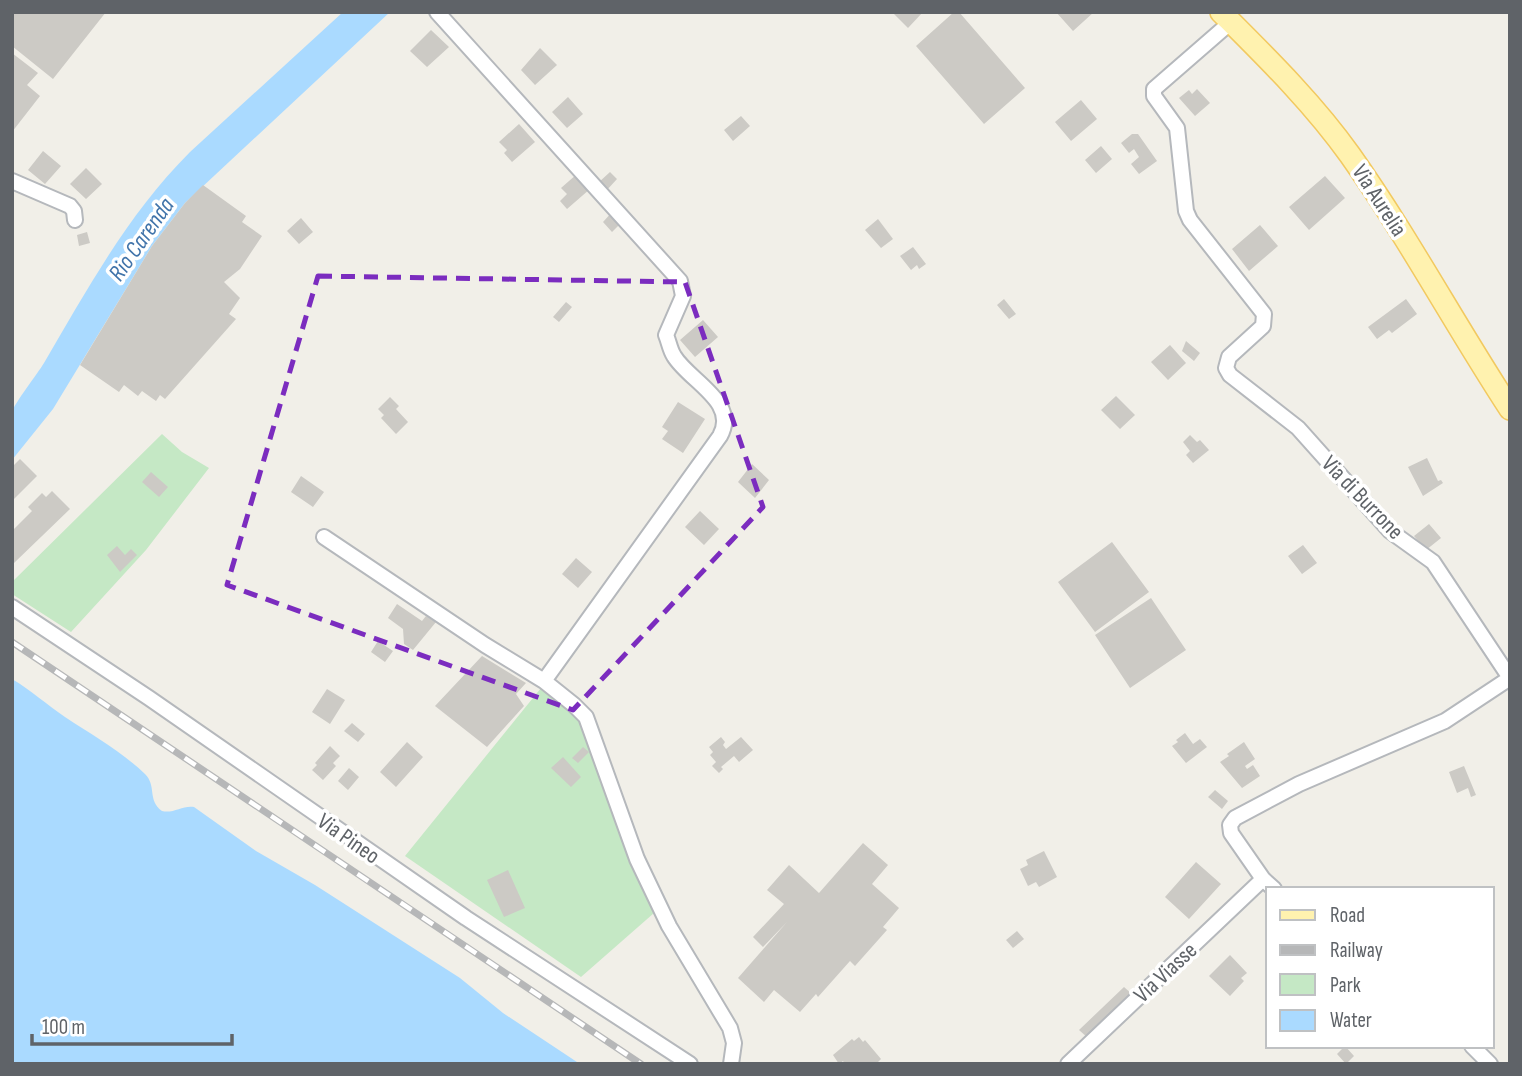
<svg xmlns="http://www.w3.org/2000/svg" width="1522" height="1076" viewBox="0 0 1522 1076" font-family="'Sofia Sans Condensed',sans-serif">
	<rect width="100%" height="100%" fill="#f1efe8"/>
	<path fill="#c5e8c5" d="M162,434L182,452L209,468L146,550L71,632L12,594V582Z
		M541,688L575,713L585,730L654,913L581,977L405,856Z"/>
	<path fill="#aadaff" d="M343,12H390L185,203L152,246L53,409L12,460C12,446 9,426 12,412C14,404 38,373 44,363C88,288 128,214 190,152Z
		M12,679C31,690 47,705 65,717C92,735 121,751 145,774C157,786 147,800 162,811C173,814 183,805 194,807L256,851L315,885L460,978L503,1013L580,1064H12Z"/>
	<path fill="#cccac5" d="M12,12H106L53,79L12,46Z
		M892,12H923L908,28Z
		M954,12H959L1025,88L984,124L916,46Z
		M1056,12H1094L1073,31Z
		M431,30L449,47L427,67L410,51Z
		M540,48L557,65L535,85L521,70Z
		M12,53L38,73L27,85L40,96L12,132Z
		M1197,89L1210,103L1195,116L1179,98L1189,90L1192,94Z
		M568,97L583,114L567,128L552,112Z
		M1081,100L1097,119L1071,141L1055,122Z
		M741,116L750,126L733,141L724,130Z
		M519,124L535,142L512,162L504,153L507,150L499,142Z
		M1132,134H1138L1157,161L1139,174L1131,164L1139,157L1134,149L1129,153L1121,143Z
		M1101,146L1112,159L1096,173L1085,160Z
		M43,151L61,166L45,184L28,170Z
		M86,168L102,184L86,199L70,184Z
		M610,172L617,179L606,191L598,183Z
		M577,174L590,189L567,209L560,201L567,194L561,188Z
		M1325,176L1345,198L1309,230L1289,207Z
		M203,185L246,216L242,222L262,236L240,269L224,282L240,298L229,314L236,319L165,399L160,395L156,401L142,391L138,396L124,385L119,392L80,365L152,246L185,203Z
		M613,211L623,221L612,232L603,222Z
		M301,218L313,232L299,244L287,231Z
		M878,219L893,239L881,248L865,230Z
		M1260,225L1278,246L1249,271L1232,249Z
		M87,232L90,243L79,246L77,235Z
		M913,247L926,264L919,269L917,265L911,270L900,256Z
		M1004,299L1016,314L1009,319L997,305Z
		M1406,299L1417,314L1392,333L1389,330L1377,339L1368,327Z
		M566,302L572,307L559,322L553,317Z
		M703,320L718,337L695,357L680,340Z
		M1186,341L1200,353L1194,361L1182,351Z
		M1170,345L1186,363L1168,380L1151,362Z
		M1116,396L1135,415L1120,429L1101,410Z
		M390,397L399,406L396,409L408,422L396,434L381,418L384,415L378,409Z
		M678,402L705,419L683,453L662,439L668,431L662,427Z
		M1190,435L1197,442L1200,440L1209,450L1193,463L1186,455L1190,451L1183,442Z
		M1427,458L1438,481L1441,480L1443,483L1423,496L1408,467Z
		M20,459L37,476L12,501V467Z
		M752,464L769,480L755,498L738,482Z
		M151,472L168,487L159,497L142,482Z
		M301,476L324,492L313,507L291,492Z
		M52,491L70,509L14,563L12,561V531L32,511L28,507L42,493L46,497Z
		M700,511L719,529L704,545L685,527Z
		M1429,524L1441,538L1426,550L1414,536Z
		M1112,542L1149,592L1095,632L1058,582Z
		M1303,545L1317,563L1302,574L1288,556Z
		M117,546L125,555L131,549L137,555L120,572L107,555Z
		M576,558L592,572L578,588L562,574Z
		M1151,598L1186,650L1130,688L1095,635Z
		M397,604L422,621L426,616L436,622L413,650L404,644L403,629L388,618Z
		M378,641L393,651L385,662L371,652Z
		M482,656L526,683L516,694L524,706L487,747L435,706Z
		M327,689L345,700L330,724L312,712Z
		M352,723L365,734L358,742L344,731Z
		M1185,733L1193,744L1200,739L1207,747L1186,763L1172,746L1178,742L1176,740Z
		M721,737L725,742L723,745L726,749L741,737L753,750L739,762L734,756L721,767L723,769L719,773L712,766L716,762L710,755L713,752L709,747Z
		M407,742L423,757L396,787L380,772Z
		M1244,742L1255,759L1245,766L1247,769L1253,765L1260,776L1242,788L1220,762L1229,756L1227,754Z
		M330,746L340,756L333,763L336,766L323,780L312,770L317,765L315,763Z
		M583,747L589,752L578,763L572,758Z
		M563,757L581,777L571,787L551,768Z
		M1464,766L1476,795L1471,797L1468,788L1457,793L1449,772Z
		M349,768L359,777L348,790L338,781Z
		M1215,790L1228,801L1222,809L1208,797Z
		M863,843L888,865L872,884L899,908L883,927L887,930L855,966L850,961L818,997L816,994L800,1012L774,990L764,1002L738,978L787,922L763,947L753,937L784,904L767,890L789,865L819,893Z
		M1044,851L1057,877L1039,887L1036,882L1028,886L1020,869L1028,865L1026,860Z
		M1196,862L1221,884L1189,919L1165,897Z
		M508,870L525,908L504,917L487,880Z
		M1017,931L1024,939L1013,948L1006,940Z
		M1230,955L1247,973L1241,978L1244,981L1230,996L1209,976Z
		M1124,987L1133,995L1088,1038L1079,1030Z
		M859,1037L863,1042L865,1040L881,1059L876,1064H845L843,1061L839,1064L833,1055L852,1039L854,1041Z
		M1345,1046L1354,1056L1346,1064L1337,1054Z"/>
	<g fill="none" stroke-linecap="round" stroke-linejoin="round">
		<defs>
			<path id="minor" d="M437,12L680,281L683,296L666,335C669,342 670,350 674,356C689,381 739,402 720,436L544,681L574,705L586,717L637,859L669,926L730,1028L734,1043L731,1064
				M1231,22L1154,89V96L1177,128L1186,211L1190,220L1264,314L1263,326L1229,357L1226,368L1230,375L1298,428L1390,531L1433,562L1510,678
				M12,181L70,206L74,211L75,220
				M324,537L485,645L544,681
				M12,607L149,698L466,918L690,1064
				M1274,889L1263,879L1231,833L1230,825L1235,818L1299,784L1445,721L1510,678
				M1472,1046L1490,1064
				M1068,1064L1263,879"/>
			<path id="primary" d="M1221,12C1266,57 1313,103 1350,155C1408,237 1455,325 1510,409"/>
		</defs>
		<use href="#minor" stroke="#b5b8bc" stroke-width="18"/>
		<use href="#primary" stroke="#f2c960" stroke-width="24"/>
		<use href="#minor" stroke="#fff" stroke-width="14"/>
		<use href="#primary" stroke="#fff2af" stroke-width="21"/>
		<defs>
			<path id="rail" d="M12,642L641,1064"/>
		</defs>
		<use href="#rail" stroke="#b6b7b8" stroke-width="7"/>
		<use href="#rail" stroke="#fff" stroke-width="4.5" stroke-dasharray="13" stroke-linecap="butt"/>
	</g>
	<path fill="none" stroke="#7b2cbf" stroke-width="5" stroke-dasharray="14 9" stroke-linejoin="round" d="M318,276L685,282L763,507L573,710L227,585Z"/>
	<g text-anchor="middle" stroke-width="7" stroke-linejoin="round" paint-order="stroke">
		<g font-size="23" fill="#5f6368" stroke="#fff">
			<text transform="translate(1380 200) rotate(57)" y="8">Via Aurelia</text>
			<text transform="translate(1363 497) rotate(46)" y="8">Via di Burrone</text>
			<text transform="translate(349 838) rotate(35)" y="8">Via Pineo</text>
			<text transform="translate(1165 972) rotate(-43)" y="8">Via Viasse</text>
		</g>
		<g font-size="24" font-style="italic" fill="#4174aa" stroke="#fff">
			<text transform="translate(141 239) rotate(-55)" y="8">Rio Carenda</text>
		</g>
	</g>
	<rect width="1522" height="1076" fill="none" stroke="#5f6368" stroke-width="28"/>
	<rect x="1266" y="887" width="228" height="161" fill="#ffffff" stroke="#bfc1c3" stroke-width="2"/>
	<rect x="1280" y="910" width="35" height="10" fill="#fff2af" stroke="#bfc1c3" stroke-width="2"/>
	<text x="1330" y="922" font-size="21" fill="#5f6368">Road</text>
	<rect x="1280" y="945" width="35" height="10" fill="#b6b7b8" stroke="#bfc1c3" stroke-width="2"/>
	<text x="1330" y="957" font-size="21" fill="#5f6368">Railway</text>
	<rect x="1280" y="974" width="35" height="21" fill="#c5e8c5" stroke="#bfc1c3" stroke-width="2"/>
	<text x="1330" y="992" font-size="21" fill="#5f6368">Park</text>
	<rect x="1280" y="1010" width="35" height="21" fill="#aadaff" stroke="#bfc1c3" stroke-width="2"/>
	<text x="1330" y="1027" font-size="21" fill="#5f6368">Water</text>
	<path d="M32 1034v10h200v-10" fill="none" stroke="#5f6368" stroke-width="3.5"/>
	<text x="42" y="1034" font-size="21" fill="#5f6368" stroke="#ffffff" stroke-width="5" paint-order="stroke">100 m</text>
</svg>
